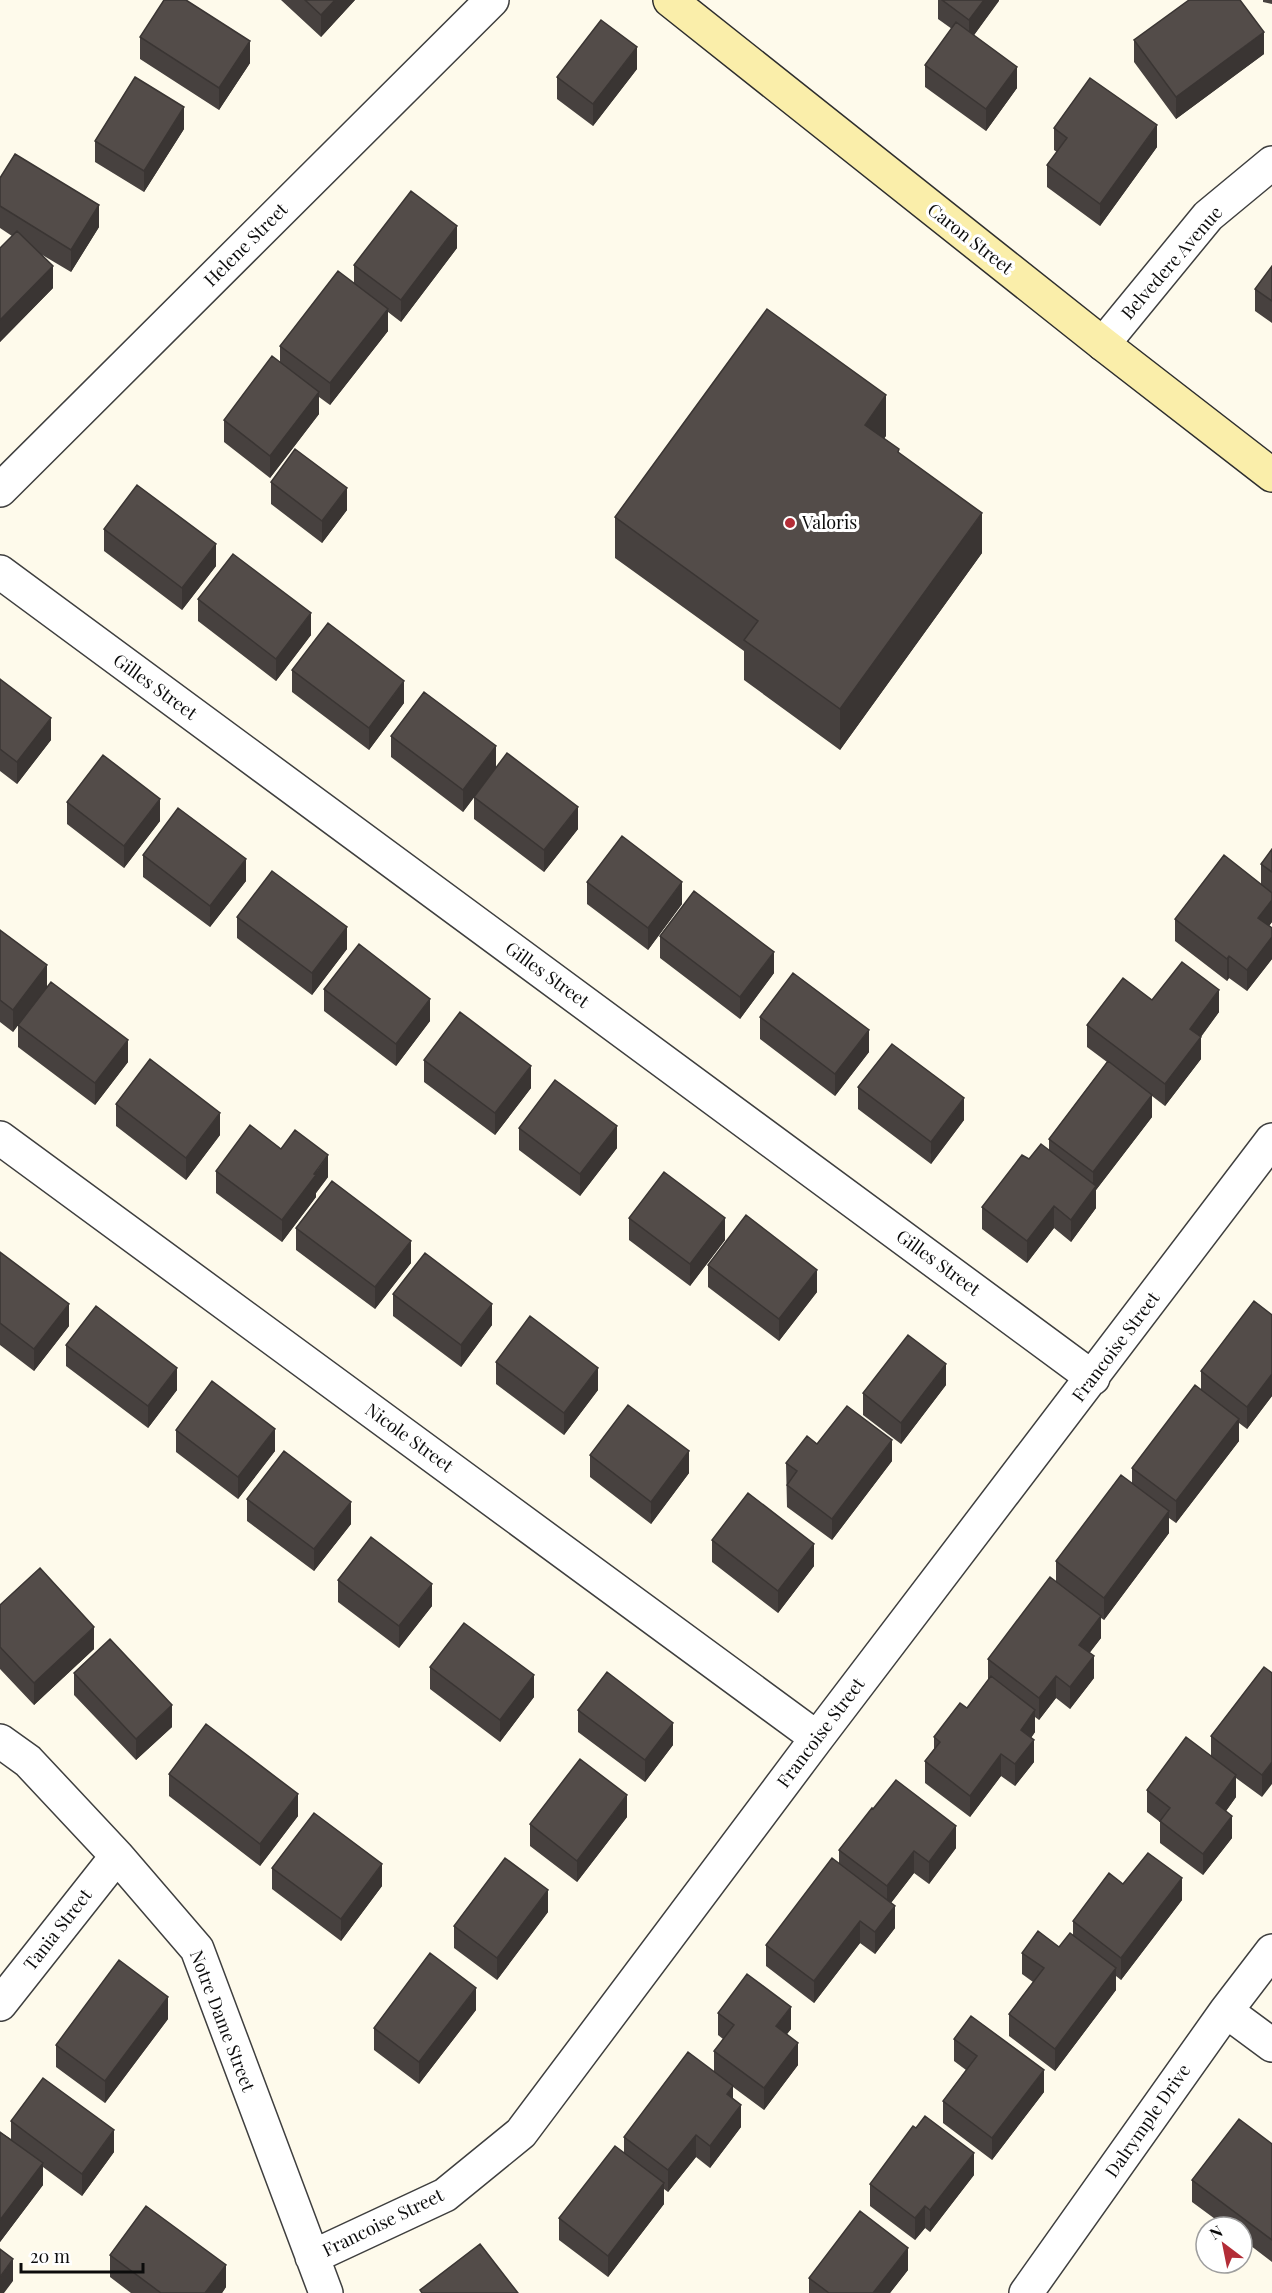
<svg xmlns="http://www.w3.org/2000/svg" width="1272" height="2293" viewBox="0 0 1272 2293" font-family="'Playfair Display',serif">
	<rect width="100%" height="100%" fill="#fefaeb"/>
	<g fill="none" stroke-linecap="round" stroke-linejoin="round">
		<defs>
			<path id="street" d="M1103,344L1208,216L1272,163
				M0,490L492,0
				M0,572L1093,1378
				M0,1138L817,1738
				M0,1741L28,1761L117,1856L197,1949L326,2293
				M0,2004L117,1856
				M1226,2011L1272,2045
				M312,2257L445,2195L521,2133L817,1738L1272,1140
				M1026,2293L1226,2011L1272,1951"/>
			<path id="secondary" d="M670,0L1103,344L1272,475"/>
		</defs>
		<use href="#street" stroke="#3f3f3f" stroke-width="36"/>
		<use href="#secondary" stroke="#2e2e2e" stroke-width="36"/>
		<use href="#street" stroke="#fff" stroke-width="33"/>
		<use href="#secondary" stroke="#faeeaa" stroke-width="33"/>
	</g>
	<path fill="#47413f" d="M281,0H355L321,37Z
		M938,0H999L974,35L1017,88L986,131L925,87V65L952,29L938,19Z
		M1263,0H1272V4L1263,2Z
		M140,37L250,63L219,110L140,59Z
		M1134,40L1264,54L1176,119L1134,62Z
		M637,69L593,126L557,99V77Z
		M1054,128L1157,147L1100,226L1047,187V165L1057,152L1054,150Z
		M184,129L144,192L95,162V141Z
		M0,178L99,227L71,272L39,253L53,288L0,342V248L12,236L0,228Z
		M457,248L401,322L388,312V331L330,405L319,397V414L270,478L224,442V420L280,362V346L354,283V265Z
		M1272,266V323L1255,311V289Z
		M886,436L884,438L899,453L982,553L840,750L744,680V651L615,558V517Z
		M271,482L347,510L322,543L271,504Z
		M104,529L216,566L182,610L104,551Z
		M198,599L311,635L276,681L198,621Z
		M292,670L404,703L369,750L292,692Z
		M0,679L51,740L17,784L0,771Z
		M391,736L496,768L463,812L391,757Z
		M474,797L578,829L544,872L474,819Z
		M67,802L160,821L124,868L67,824Z
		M1272,849V922L1269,926L1272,928V959L1247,991L1229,978L1227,981L1175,941V919L1261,884V864Z
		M143,855L246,881L210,927L143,877Z
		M587,882L682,904L648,950L587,904Z
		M237,917L347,949L312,995L237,938Z
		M0,930L47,987L128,1062L95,1105L18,1047V1025L13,1032L0,1022Z
		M660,936L774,973L740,1019L660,958Z
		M324,989L430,1021L396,1066L324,1011Z
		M1152,1000L1219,1012L1201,1037V1059L1165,1106L1152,1096V1117L1096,1190V1208L1071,1242L1054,1228L1027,1263L982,1229V1207L1029,1159L1049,1150V1139L1107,1062L1087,1047V1025Z
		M760,1017L869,1052L835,1096L760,1039Z
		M424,1060L531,1088L495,1135L424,1082Z
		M858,1087L964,1120L931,1164L858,1109Z
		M116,1104L220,1135L186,1180L116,1126Z
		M519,1128L617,1148L580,1196L519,1150Z
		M281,1149L328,1177L316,1193V1197L282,1242L216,1193V1171Z
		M629,1218L725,1240L690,1286L629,1240Z
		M296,1228L411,1263L375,1309L296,1250Z
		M0,1252L69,1326L34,1371L0,1345Z
		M708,1265L817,1292L779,1341L708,1287Z
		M393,1294L492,1325L461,1367L393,1316Z
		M1272,1315V1396L1247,1429L1239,1423V1441L1176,1523L1169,1518V1533L1104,1620L1101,1618V1638L1089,1653L1094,1678L1070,1709L1056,1698L1039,1720L1035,1717V1732L1031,1738L1034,1762L1015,1786L1001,1776L970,1817L925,1783V1761L934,1749V1737L967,1708L988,1680V1659L1056,1581V1561L1132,1483V1468L1201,1389V1371Z
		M66,1345L177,1390L148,1428L66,1366Z
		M496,1362L598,1390L564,1435L496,1384Z
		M946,1385L901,1444L863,1415V1393Z
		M176,1430L275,1451L238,1499L176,1452Z
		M817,1444L892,1461L832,1540L787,1507L786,1463Z
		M590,1455L689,1473L651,1524L590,1477Z
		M247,1499L351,1524L314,1571L247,1521Z
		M712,1540L814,1566L778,1613L712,1562Z
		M338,1580L432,1606L399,1648L338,1602Z
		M0,1605L94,1649L34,1705L0,1669Z
		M430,1667L534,1697L500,1742L430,1689Z
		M1264,1667L1262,1797L1236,1778V1797L1226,1811L1232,1838L1203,1875L1160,1843V1822L1147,1812V1790L1211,1756V1736Z
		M74,1673L172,1727L136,1760L74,1695Z
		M578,1710L673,1745L645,1782L578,1732Z
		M169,1774L298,1816L260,1866L169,1796Z
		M873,1809L956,1848L929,1884L914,1873L891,1903L895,1928L875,1954L860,1943L814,2003L766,1966V1945L839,1864V1850Z
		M627,1817L577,1882L530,1846V1824Z
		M272,1868L382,1886L341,1941L272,1889Z
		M1123,1884L1182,1900L1121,1980L1116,1976V1990L1055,2071L1009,2036V2014L1033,1982L1022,1974V1953L1059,1947L1073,1935V1921Z
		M548,1912L497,1980L454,1948V1926Z
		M476,2010L419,2084L374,2050V2028Z
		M718,2013L791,2029L787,2034L798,2065L764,2110L733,2087V2099L741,2127L710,2168L696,2157L668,2192L664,2189V2204L608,2277L559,2240V2218L624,2152V2137L714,2071V2051L723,2039L718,2035Z
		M168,2019L105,2103L56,2067V2045Z
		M954,2039L1044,2092L992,2160L943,2123V2101L966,2070L954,2061Z
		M11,2121L114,2152L82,2196L43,2167V2185L0,2242V2132L11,2139Z
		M1272,2144V2262L1242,2239V2227H1226L1192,2202V2180Z
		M974,2175L930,2232L925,2228L915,2240L870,2206V2184Z
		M110,2255L226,2287L222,2293H131L110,2277Z
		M908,2270L890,2293H809V2278Z"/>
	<path fill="#3a3533" d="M335,0H355L321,37V15Z
		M984,0H999V1L969,42V20Z
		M1264,32V54L1176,119V97Z
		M250,41V63L219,110V88Z
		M637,47V69L593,126V104Z
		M1017,67V88L986,131V109Z
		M184,107V129L144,192V171Z
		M1157,125V147L1100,226V204Z
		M99,205V227L71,272V250Z
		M457,226V248L401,322V300Z
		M53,266V288L0,342V320Z
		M388,309V331L330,405V383Z
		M319,392V414L270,478V456Z
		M886,395V436L865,465V425Z
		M347,488V510L322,543V521Z
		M982,513V553L840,750V709Z
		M216,544V566L182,610V588Z
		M311,613V635L276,681V659Z
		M404,681V703L369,750V728Z
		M51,718V740L17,784V762Z
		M496,746V768L463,812V790Z
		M160,799V821L124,868V846Z
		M578,807V829L544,872V850Z
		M246,859V881L210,927V906Z
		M682,882V904L648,950V928Z
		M1272,900V922L1258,940V918Z
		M347,927V949L312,995V973Z
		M1272,937V959L1247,991V970Z
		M774,952V973L740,1019V997Z
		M1229,956V978L1227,981V959Z
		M47,965V987L13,1032V1010Z
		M1219,990V1012L1190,1051V1029Z
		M430,999V1021L396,1066V1044Z
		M869,1030V1052L835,1096V1074Z
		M1201,1037V1059L1165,1106V1084Z
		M128,1040V1062L95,1105V1083Z
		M531,1066V1088L495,1135V1113Z
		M1152,1095V1117L1096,1190V1208L1071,1242V1220L1093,1190V1172Z
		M964,1098V1120L931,1164V1142Z
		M220,1113V1135L186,1180V1158Z
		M617,1126V1148L580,1196V1174Z
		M328,1155V1177L316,1193V1197L282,1242V1220Z
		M1054,1206V1228L1027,1263V1241Z
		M725,1218V1240L690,1286V1264Z
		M411,1241V1263L375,1309V1287Z
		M817,1270V1292L779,1341V1319Z
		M69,1304V1326L34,1371V1349Z
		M492,1304V1325L461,1367V1345Z
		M946,1364V1385L901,1444V1423Z
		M177,1368V1390L148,1428V1406Z
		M598,1368V1390L564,1435V1413Z
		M1272,1374V1396L1247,1429V1407Z
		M1239,1419V1441L1176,1523V1501Z
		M275,1429V1451L238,1499V1477Z
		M892,1440V1461L832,1540V1519Z
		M689,1451V1473L651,1524V1502Z
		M351,1502V1524L314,1571V1549Z
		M1169,1511V1533L1104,1620V1598Z
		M814,1544V1566L778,1613V1591Z
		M432,1584V1606L399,1648V1626Z
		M1101,1616V1638L1079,1667V1645Z
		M94,1627V1649L34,1705V1683Z
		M1094,1656V1678L1070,1709V1687Z
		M534,1675V1697L500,1742V1720Z
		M1056,1676V1698L1039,1720V1698Z
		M172,1705V1727L136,1760V1739Z
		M1035,1710V1732L1021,1752V1730Z
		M673,1723V1745L645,1782V1760Z
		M1034,1740V1762L1015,1786V1764Z
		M1001,1754V1776L970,1817V1796Z
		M1272,1762V1784L1262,1797V1775Z
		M1236,1775V1797L1216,1825V1803Z
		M298,1794V1816L260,1866V1844Z
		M627,1795V1817L577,1882V1861Z
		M1232,1816V1838L1203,1875V1854Z
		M956,1826V1848L929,1884V1862Z
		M914,1851V1873L887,1908V1886Z
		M382,1864V1886L341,1941V1919Z
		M1182,1878V1900L1121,1980V1958Z
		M548,1890V1912L497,1980V1958Z
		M895,1906V1928L875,1954V1932Z
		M860,1921V1943L814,2003V1981Z
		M1116,1968V1990L1055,2071V2049Z
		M476,1988V2010L419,2084V2062Z
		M168,1997V2019L105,2103V2081Z
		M791,2007V2029L776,2048V2026Z
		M798,2043V2065L764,2110V2088Z
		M1044,2070V2092L992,2160V2138Z
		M733,2086V2108L727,2094Z
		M741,2105V2127L710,2168V2146Z
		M114,2130V2152L82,2196V2174Z
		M696,2135V2157L668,2192V2170Z
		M974,2153V2175L930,2232V2210Z
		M43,2163V2185L0,2242V2220Z
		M664,2183V2204L608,2277V2256Z
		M925,2206V2228L915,2240V2218Z
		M908,2248V2270L890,2293H873Z
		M13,2259V2281L4,2293H0V2277Z
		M226,2265V2287L222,2293H205Z"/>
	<path fill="#534c49" stroke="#3a3533" stroke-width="1.5" d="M164,0H186L250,41L219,88L140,37Z
		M305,0H335L321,15Z
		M942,0H984L969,20Z
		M1189,0H1240L1264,32L1176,97L1134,40Z
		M601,20L637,47L593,104L557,77Z
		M956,22L1017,67L986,109L925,65Z
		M135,77L184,107L144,171L95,141Z
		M1090,78L1157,125L1100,204L1047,165L1067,138L1054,128Z
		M15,154L99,205L71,250L0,206V178Z
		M411,191L457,226L401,300L354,265Z
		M17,231L53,266L0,320V248Z
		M1272,266V301L1255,289Z
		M338,271L388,309L330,383L280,346Z
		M767,309L886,395L865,425L899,449L898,452L982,513L840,709L744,640L758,621L615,517Z
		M272,356L319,392L270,456L224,420Z
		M295,449L347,488L322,521L271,482Z
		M137,485L216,544L182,588L104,529Z
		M233,554L311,613L276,659L198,599Z
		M328,623L404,681L369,728L292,670Z
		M0,679L51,718L17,762L0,749Z
		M424,692L496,746L463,790L391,736Z
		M507,753L578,807L544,850L474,797Z
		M103,755L160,799L124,846L67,802Z
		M178,808L246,859L210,906L143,855Z
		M622,836L682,882L648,928L587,882Z
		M1272,849V872L1261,864Z
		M1224,855L1272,893V900L1258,918L1272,928V937L1247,970L1229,956L1227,959L1175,919Z
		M272,871L347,927L312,973L237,917Z
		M694,891L774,952L740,997L660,936Z
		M0,930L47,965L13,1010L0,1000Z
		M359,944L430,999L396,1044L324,989Z
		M1182,962L1219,990L1190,1029L1201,1037L1165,1084L1087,1025L1123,978L1152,1000Z
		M793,973L869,1030L835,1074L760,1017Z
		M51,982L128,1040L95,1083L18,1025Z
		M460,1012L531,1066L495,1113L424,1060Z
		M892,1044L964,1098L931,1142L858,1087Z
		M150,1059L220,1113L186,1158L116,1104Z
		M1108,1061L1152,1095L1093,1172L1049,1139Z
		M555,1080L617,1126L580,1174L519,1128Z
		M250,1125L281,1149L295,1130L328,1155L314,1174L316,1175L282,1220L216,1171Z
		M1041,1144L1096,1186L1071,1220L1054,1206L1027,1241L982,1207L1022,1155L1029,1159Z
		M664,1172L725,1218L690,1264L629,1218Z
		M332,1181L411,1241L375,1287L296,1228Z
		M746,1215L817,1270L779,1319L708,1265Z
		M0,1252L69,1304L34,1349L0,1323Z
		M425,1253L492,1304L461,1345L393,1294Z
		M1254,1301L1272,1315V1374L1247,1407L1201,1371Z
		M96,1306L177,1368L148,1406L66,1345Z
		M530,1316L598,1368L564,1413L496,1362Z
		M908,1335L946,1364L901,1423L863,1393Z
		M212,1381L275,1429L238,1477L176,1430Z
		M1195,1385L1239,1419L1176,1501L1132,1468Z
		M628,1405L689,1451L651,1502L590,1455Z
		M847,1406L892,1440L832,1519L787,1485L797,1471L786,1463L807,1436L817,1444Z
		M284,1451L351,1502L314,1549L247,1499Z
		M1121,1475L1169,1511L1104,1598L1056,1561Z
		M748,1493L814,1544L778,1591L712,1540Z
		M371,1537L432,1584L399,1626L338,1580Z
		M40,1568L94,1627L34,1683L0,1647V1605Z
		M1050,1577L1101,1616L1079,1645L1094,1656L1070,1687L1056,1676L1039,1698L988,1659Z
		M464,1623L534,1675L500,1720L430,1667Z
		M110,1639L172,1705L136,1739L74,1673Z
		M1264,1667L1272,1673V1762L1262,1775L1211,1736Z
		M607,1672L673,1723L645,1760L578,1710Z
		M991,1676L1035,1710L1021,1730L1034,1740L1015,1764L1001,1754L970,1796L925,1761L940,1742L934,1737L960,1703L967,1708Z
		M206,1724L298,1794L260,1844L169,1774Z
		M1186,1737L1236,1775L1216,1803L1232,1816L1203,1854L1160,1821L1170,1808L1147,1790Z
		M580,1759L627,1795L577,1861L530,1824Z
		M896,1780L956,1826L929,1862L914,1851L887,1886L839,1850L872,1808L873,1809Z
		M314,1813L382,1864L341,1919L272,1868Z
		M1148,1853L1182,1878L1121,1958L1073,1921L1109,1873L1123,1884Z
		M505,1858L548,1890L497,1958L454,1926Z
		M832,1858L895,1906L875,1932L860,1921L814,1981L766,1945Z
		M1038,1931L1059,1947L1070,1933L1116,1968L1055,2049L1009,2014L1044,1968L1022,1953Z
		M430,1953L476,1988L419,2062L374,2028Z
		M119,1960L168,1997L105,2081L56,2045Z
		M747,1974L791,2007L776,2026L798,2043L764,2088L714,2051L734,2025L718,2013Z
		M971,2016L1044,2070L992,2138L943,2101L977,2056L954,2039Z
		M688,2052L733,2086L727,2094L741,2105L710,2146L696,2135L668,2170L624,2137Z
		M43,2078L114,2130L82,2174L11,2121Z
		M925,2116L974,2153L930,2210L925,2206L915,2218L870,2184L913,2126L916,2128Z
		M1239,2119L1272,2144V2240L1192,2180Z
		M0,2132L43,2163L0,2220Z
		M615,2146L664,2183L608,2256L559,2218Z
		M146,2206L226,2265L205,2293H161L110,2255Z
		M860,2211L908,2248L873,2293H829L809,2278Z
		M480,2244L518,2293H422L420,2290Z
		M0,2249L13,2259L0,2277Z"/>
	<circle fill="#b32d37" stroke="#fff" stroke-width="2" cx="790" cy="523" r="6"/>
	<g text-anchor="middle" stroke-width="6" stroke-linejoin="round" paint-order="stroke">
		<g font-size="18" fill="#0c0c0c" stroke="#fff">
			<text transform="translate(970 239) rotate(38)" y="6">Caron Street</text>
			<text transform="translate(246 245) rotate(-45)" y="6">Helene Street</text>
			<text transform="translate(1172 263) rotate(-49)" y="6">Belvedere Avenue</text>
			<text transform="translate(155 687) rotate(36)" y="6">Gilles Street</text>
			<text transform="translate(547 975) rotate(36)" y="6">Gilles Street</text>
			<text transform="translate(938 1263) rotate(36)" y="6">Gilles Street</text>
			<text transform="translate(1116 1347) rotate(-53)" y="6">Francoise Street</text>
			<text transform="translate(409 1438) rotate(36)" y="6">Nicole Street</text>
			<text transform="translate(821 1733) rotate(-53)" y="6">Francoise Street</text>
			<text transform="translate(58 1930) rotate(-52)" y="6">Tania Street</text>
			<text transform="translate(222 2021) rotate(69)" y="6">Notre Dame Street</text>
			<text transform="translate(1148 2121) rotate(-55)" y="6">Dalrymple Drive</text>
			<text transform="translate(383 2223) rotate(-26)" y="6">Francoise Street</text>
		</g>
		<g font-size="18" fill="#0c0c0c" stroke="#fff" text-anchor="start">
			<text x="802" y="529">Valoris</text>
		</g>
	</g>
	<g transform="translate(1224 2245) rotate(328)"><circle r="28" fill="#ffffff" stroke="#9e9e9e" stroke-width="1.5"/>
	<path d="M0-4.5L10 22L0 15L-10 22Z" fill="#b32d37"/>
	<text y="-9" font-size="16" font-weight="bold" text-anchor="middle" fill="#0c0c0c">N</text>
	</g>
	<path d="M21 2263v9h122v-9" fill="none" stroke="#0c0c0c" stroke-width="3"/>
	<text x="30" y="2263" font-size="18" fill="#0c0c0c" stroke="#ffffff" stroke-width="4.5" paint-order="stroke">20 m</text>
</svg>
